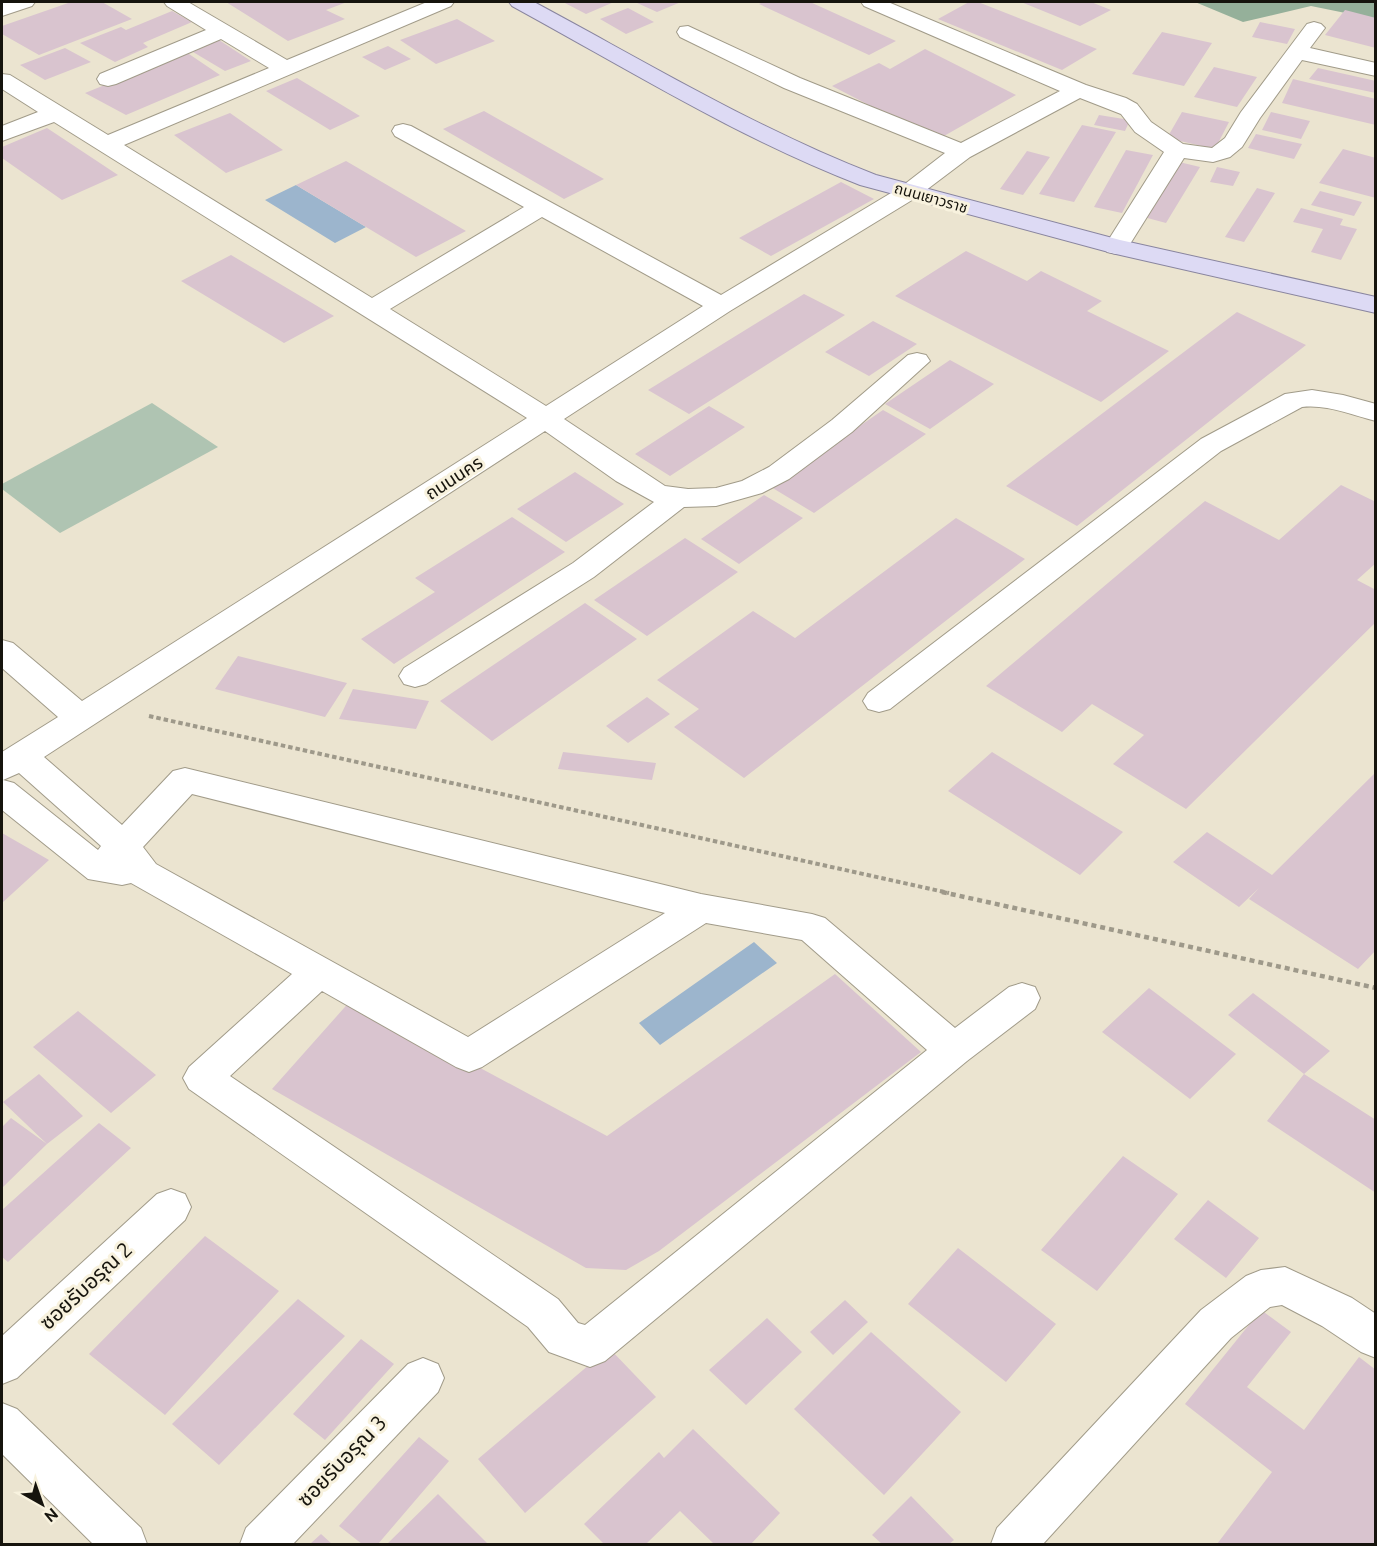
<svg xmlns="http://www.w3.org/2000/svg" width="1377" height="1546" viewBox="0 0 1377 1546" font-family="Ubuntu,'Noto Sans Thai',sans-serif">
	<rect width="100%" height="100%" fill="#ebe4d0"/>
	<path fill="#afc4b2" d="M152,403L218,447L60,533L2,489V484Z"/>
	<path fill="#95b09a" d="M1195,2H1375V19L1311,6L1243,22Z"/>
	<path fill="#9cb5cd" d="M296,185L366,227L335,243L265,200Z
		M754,942L777,963L660,1045L639,1023Z"/>
	<path fill="#d9c4cf" d="M71,2H102L132,19L39,55L2,34V26Z
		M226,2H347L326,10L345,19L288,41Z
		M563,2H614L586,14Z
		M635,2H681L657,12Z
		M763,2H810L896,41L869,55L759,4Z
		M969,2H978L1097,49L1062,70L938,19Z
		M1021,2H1091L1111,10L1080,26Z
		M628,8L654,22L626,34L600,19Z
		M1345,10L1376,18V48L1325,35Z
		M172,11L192,22L143,43L148,47L115,62L80,43L121,27L126,30Z
		M457,19L495,41L436,64L400,40Z
		M1260,22L1295,29L1287,44L1252,37Z
		M1162,32L1212,43L1184,86L1132,74Z
		M219,40L251,61L225,71L193,52Z
		M388,46L411,59L385,70L362,57Z
		M65,48L91,62L45,80L20,65Z
		M925,49L1016,95L937,140L832,86L879,63L890,69Z
		M186,52L220,75L126,115L85,93Z
		M1214,67L1257,77L1237,107L1194,97Z
		M1318,68L1376,81V93L1309,79Z
		M297,78L360,116L330,130L266,91Z
		M1293,79L1376,99V125L1282,103Z
		M484,111L604,179L564,199L443,129Z
		M1182,112L1229,122L1215,149L1167,138Z
		M1271,112L1310,121L1301,139L1262,130Z
		M230,113L283,150L226,173L174,135Z
		M1099,115L1130,120L1125,131L1094,125Z
		M1082,125L1116,132L1074,202L1039,194Z
		M47,128L118,175L62,200L2,158V147Z
		M1256,134L1302,144L1294,159L1248,148Z
		M1343,149L1376,158V198L1319,183Z
		M1126,150L1153,155L1122,213L1094,207Z
		M1027,151L1050,157L1023,195L1000,189Z
		M346,161L466,231L416,257L296,185Z
		M1175,161L1200,167L1166,223L1140,216Z
		M1217,167L1240,172L1233,186L1210,182Z
		M841,182L874,199L771,256L739,238Z
		M1257,188L1275,193L1244,242L1225,237Z
		M1320,191L1362,202L1354,216L1311,205Z
		M1301,208L1343,219L1340,225L1357,229L1341,260L1311,252L1323,229L1293,222Z
		M966,251L1027,281L1041,271L1102,301L1087,311L1169,351L1101,402L895,296Z
		M231,255L334,316L284,343L181,281Z
		M804,294L845,315L689,414L648,390Z
		M1237,312L1306,345L1077,526L1006,486Z
		M873,321L917,344L869,376L825,352Z
		M950,360L994,384L930,429L885,404Z
		M709,406L745,427L670,476L635,454Z
		M883,410L926,434L814,513L771,487Z
		M575,472L624,504L566,542L517,509Z
		M1341,485L1376,502V563L1357,580L1376,590V622L1186,809L1113,764L1144,735L1092,704L1062,732L986,686L1205,501L1279,540Z
		M764,495L803,518L739,564L701,539Z
		M512,517L565,552L394,664L361,639L435,592L415,578Z
		M956,518L1025,559L744,778L674,727L699,709L657,680L753,611L795,638Z
		M685,538L738,572L647,636L594,600Z
		M585,603L637,639L492,741L440,701Z
		M238,656L347,683L325,717L215,689Z
		M353,689L429,701L416,729L339,719Z
		M647,697L670,714L628,743L606,726Z
		M563,752L656,763L652,780L558,769Z
		M992,752L1123,832L1080,875L948,791Z
		M1376,772V950L1358,969L1249,899L1259,888L1239,907L1173,862L1207,832L1272,875Z
		M2,833L49,860L2,903Z
		M835,974L921,1052L659,1251L626,1270L586,1268L272,1089L352,999L607,1136Z
		M1149,988L1236,1054L1190,1099L1102,1032Z
		M1253,993L1330,1051L1304,1074L1228,1015Z
		M78,1011L156,1075L111,1113L33,1047Z
		M39,1074L83,1116L47,1144L2,1188V1127L11,1118L47,1144L3,1102Z
		M1304,1074L1376,1120V1193L1267,1121Z
		M99,1123L131,1148L8,1262L2,1257V1210Z
		M1123,1156L1178,1194L1097,1291L1041,1250Z
		M1208,1200L1259,1238L1226,1278L1174,1239Z
		M205,1236L279,1291L165,1415L89,1354Z
		M958,1248L1056,1324L1006,1382L908,1304Z
		M298,1299L345,1336L219,1465L172,1424Z
		M845,1300L868,1322L833,1355L810,1332Z
		M1261,1310L1291,1332L1247,1387L1304,1430L1359,1357L1376,1370V1544H1217L1272,1472L1185,1404Z
		M767,1318L802,1352L746,1405L709,1370Z
		M871,1332L961,1412L884,1495L794,1409Z
		M361,1339L394,1364L325,1440L293,1414Z
		M609,1348L656,1397L525,1513L478,1459Z
		M693,1429L780,1513L751,1544H714L680,1511L646,1544H604L584,1524L659,1452L664,1458Z
		M419,1437L449,1461L378,1544H362L339,1526Z
		M438,1494L488,1544H387Z
		M911,1496L954,1540L949,1544H882L872,1535Z
		M321,1534L332,1544H310Z"/>
	<g fill="none" stroke-linecap="round" stroke-linejoin="round">
		<defs>
			<path id="minor" d="M6,2H35L32,6L2,16V3Z
				M164,2H188L287,60L427,2H454L451,6L124,145L372,298L524,207L395,136L392,131L395,126L403,124L411,126L721,295L901,187L945,153L784,88L680,37L677,32L680,27L688,26L800,78L961,143L1060,91L864,6L861,2H888L1086,85L1126,98L1137,104L1151,122L1183,144L1212,148L1225,138L1241,112L1307,24L1314,22L1321,24L1325,28L1310,48L1376,63V76L1302,60L1260,118L1242,147L1230,157L1213,162L1184,158L1125,252L1116,254L1107,252L1104,247L1164,152L1135,132L1121,114L1080,98L970,157L917,197L730,311L564,419L665,486L688,489L716,488L742,481L769,467L832,420L908,355L917,353L926,355L930,361L852,432L789,479L762,493L716,506L684,507L594,577L426,684L415,687L404,684L399,676L404,668L573,563L654,502L616,481L545,431L44,757L122,825L173,771L185,768L701,894L812,914L825,918L955,1028L1009,987L1022,983L1035,987L1040,998L1035,1009L967,1061L605,1361L590,1367L549,1352L528,1327L189,1089L183,1078L189,1067L292,974L131,883L122,885L88,879L2,810V752L58,717L2,668V640L13,643L82,701L527,418L54,122L2,141V126L38,112L2,89V74L10,75L108,135L269,68L221,39L116,84L108,86L100,84L97,79L100,74L206,30L167,6ZM542,217L703,306L546,406L390,309ZM19,773L101,846L98,850L14,783L3,780ZM192,794L665,913L468,1037L156,864L143,847ZM706,923L802,940L927,1050L585,1325L578,1323L558,1299L230,1076L322,991L456,1067L469,1072L482,1067Z
				M1312,390L1343,395L1376,404V421C1351,415 1327,404 1302,407L1221,451L890,709L879,712L868,709L863,701L868,693L1201,439L1285,394Z
				M171,1189L185,1194L191,1207L185,1220L17,1378L2,1384V1336L157,1194Z
				M1285,1267L1352,1298L1376,1314V1358L1361,1352L1322,1326L1282,1305L1270,1307L1231,1338L1043,1544H991L997,1528L1201,1310L1246,1276L1261,1270Z
				M423,1358L438,1364L444,1378L438,1392L293,1544H240L246,1528L408,1364Z
				M2,1403L17,1409L141,1528L147,1544H93L2,1454Z"/>
			<path id="major" d="M509,2H534C646,62 757,129 876,175L1120,240L1376,297V313L1116,254L860,185C738,138 626,68 512,6Z"/>
		</defs>
		<use href="#minor" stroke="#a19b89" stroke-width="2"/>
		<use href="#major" stroke="#89859f" stroke-width="2"/>
		<path stroke="#9e998a" stroke-width="4" stroke-dasharray="4.5 3" stroke-linecap="butt" d="M149,716L949,893"/>
		<path stroke="#9e998a" stroke-width="4.5" stroke-dasharray="5 4" stroke-linecap="butt" d="M942,892L1376,988"/>
		<use href="#minor" fill="#fff" fill-rule="evenodd"/>
		<use href="#major" fill="#dddaf4" fill-rule="evenodd"/>
	</g>
	<g text-anchor="middle" stroke-width="6" stroke-linejoin="round" paint-order="stroke">
		<g font-size="15" fill="#16140d" stroke="#f8f2de">
			<text transform="translate(931 198) rotate(16)" y="5">ถนนเยาวราช</text>
		</g>
		<g font-size="18" fill="#16140d" stroke="#f8f2de">
			<text transform="translate(454 478) rotate(-33)" y="6">ถนนนคร</text>
		</g>
		<g font-size="21" fill="#16140d" stroke="#f8f2de">
			<text transform="translate(86 1286) rotate(-43)" y="7">ซอยรับอรุณ 2</text>
			<text transform="translate(342 1461) rotate(-46)" y="7">ซอยรับอรุณ 3</text>
		</g>
	</g>
	<rect width="1377" height="1546" fill="none" stroke="#16140d" stroke-width="6"/>
	<g transform="translate(42 1504) rotate(140)" stroke="#f8f2de" stroke-width="4.5" paint-order="stroke">
	<path d="M0-4.5L10 22L0 15L-10 22Z" fill="#16140d"/>
	<text y="-9" font-size="16" font-weight="bold" text-anchor="middle" fill="#16140d">N</text>
	</g>
</svg>
